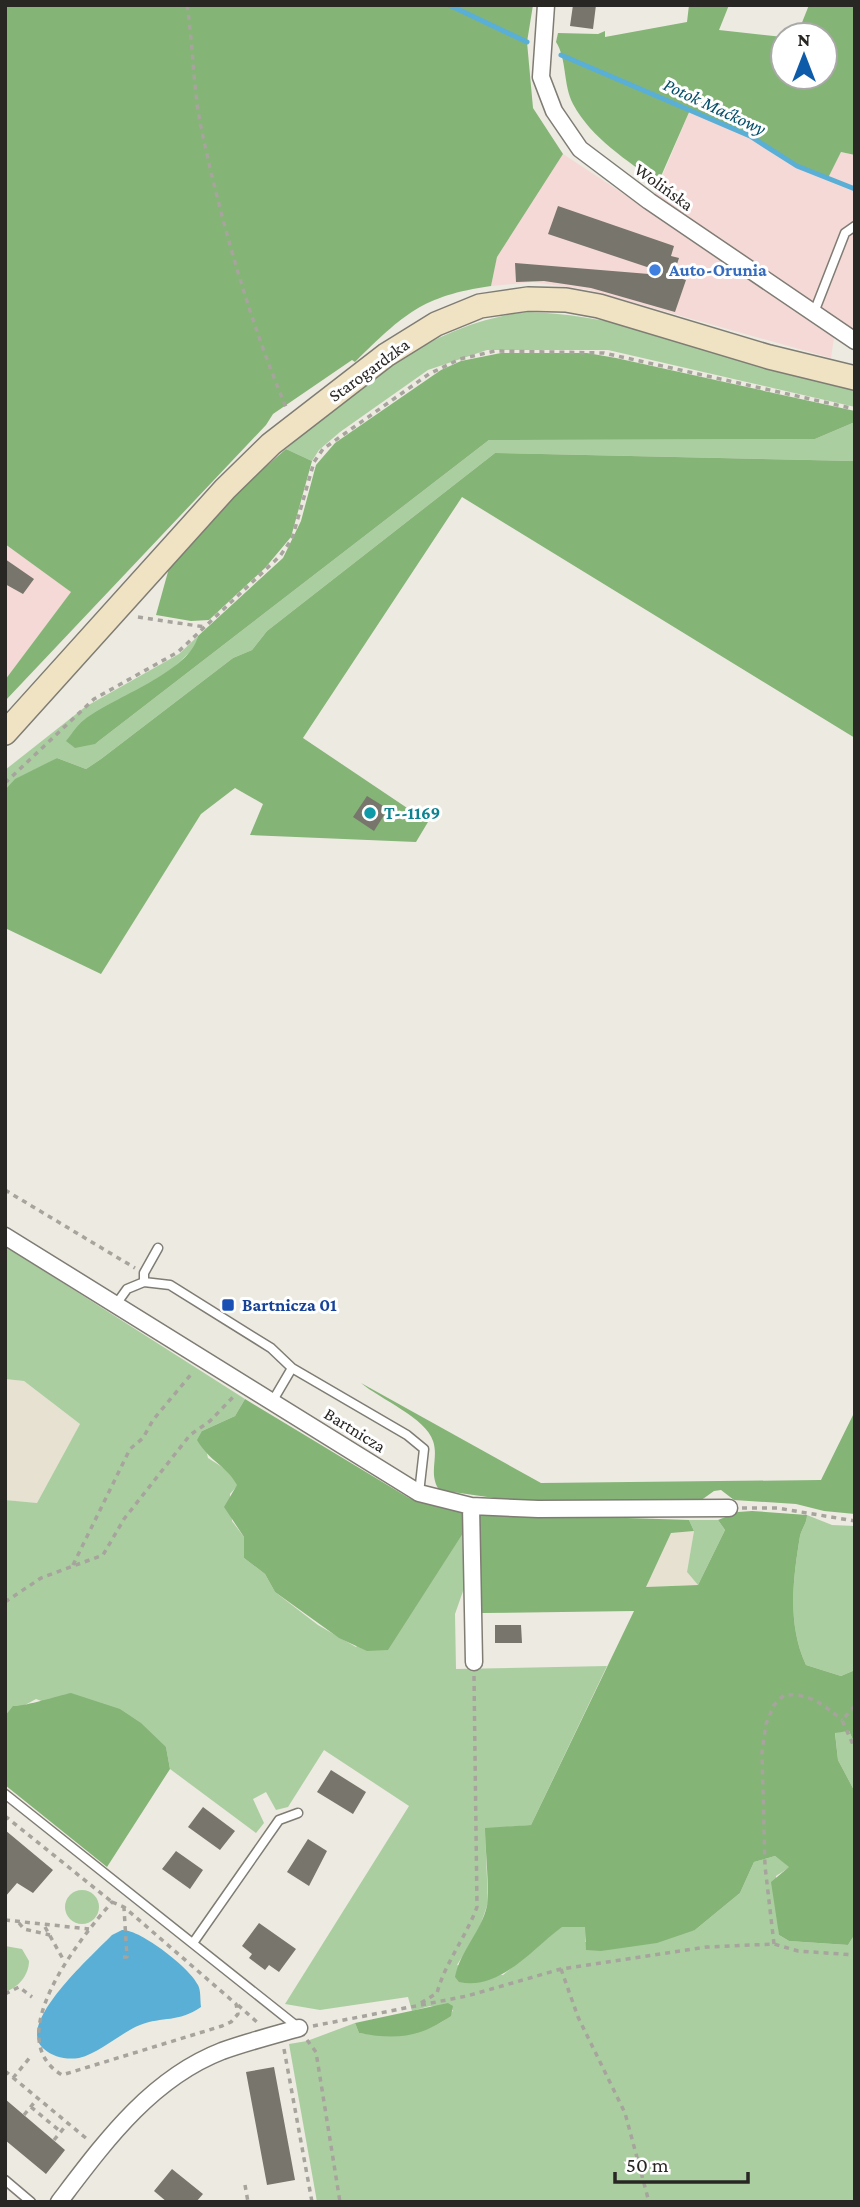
<svg xmlns="http://www.w3.org/2000/svg" width="860" height="2207" viewBox="0 0 860 2207" font-family="'Crimson Pro',serif">
	<rect width="100%" height="100%" fill="#edeae1"/>
	<path fill="#f4d9d6" d="M690,110L750,136L797,166L828,178L841,152L855,155V337H834L831,358L589,290L533,282L491,286L497,257L563,154L648,210Z
		M5,544L72,592L5,680Z"/>
	<path fill="#e6e1d0" d="M5,1379L24,1381L80,1424L37,1503L5,1500Z
		M694,1531L687,1572L698,1585L645,1587L671,1533Z"/>
	<path fill="#abcea1" d="M525,312C636,314 747,365 855,389V407L608,350H487L428,370L340,432L319,450L312,461L286,449C360,387 426,325 525,312Z
		M855,422V461L495,453L267,631L252,650L233,658L101,759L86,769L57,758L5,790V770L85,707L179,654L198,636L196,646L95,744L489,440L815,439Z
		M5,1246L245,1399L235,1416L202,1431L208,1458L230,1472L238,1485L230,1494L232,1521L244,1537V1558L265,1574L275,1592L318,1625L356,1647L465,1530L468,1577L455,1614L456,1669L607,1666L531,1825L485,1829L488,1903L479,1929L457,1965L503,1975L561,1927H586L585,1942L695,1930L740,1893L754,1862L775,1856L790,1867L776,1876L779,1935L789,1941L848,1945L855,1934V2202H317L289,2044L307,2041L355,2023L359,2033C382,2037 442,2035 453,2010L430,2006L412,2011L408,1997L320,2010L285,2004L409,1806L324,1750L288,1807L276,1810L266,1792L253,1799L264,1823L256,1833L170,1769L166,1747L36,1699L5,1716V1500L37,1503L80,1424L24,1381L5,1379Z
		M807,1515L832,1525L855,1526V1670L841,1676L806,1665C787,1624 793,1579 800,1536C802,1528 807,1523 807,1515Z
		M689,1520H718L725,1530L698,1585L687,1572L694,1531Z
		M849,1731L855,1744V1792L838,1760L835,1732Z
		M65 1907a17 17 0 1 1 34 0a17 17 0 1 1-34 0Z
		M5,1946L22,1949L29,1961C29,1975 18,1988 5,1992Z"/>
	<path fill="#85b477" d="M5,5H533L527,42L533,108L563,154L497,257L491,286C422,296 404,314 355,362L352,360L273,414L266,425L5,701V680L71,592L5,544Z
		M689,5H729L719,30L783,37V77H825V35H797L809,5H855V155L841,152L828,178L797,166L750,136L690,110L658,183C627,160 592,139 573,104C563,85 567,59 556,42L558,33L598,34L605,31V37L687,22Z
		M501,353H587L616,358L855,411V422L815,439L489,440L95,744L75,748L66,741C72,734 77,725 84,720C113,697 190,672 198,636L283,558L301,521L316,465L335,443L441,370L461,361Z
		M286,449L312,461L291,537L265,568L209,620L191,621L156,615L169,568L241,488Z
		M495,453L855,461V738L462,497L303,738L428,822L416,842L250,835L263,804L235,788L201,814L101,974L5,928V790L15,779L57,758L86,769L101,759L233,658L252,650L267,631Z
		M361,1383L541,1483L821,1480L855,1411V1514L824,1511L796,1504L734,1500L721,1490L714,1491L700,1501L528,1503L439,1490C428,1473 439,1458 433,1441C426,1418 380,1399 361,1383Z
		M245,1399L409,1498L464,1513L465,1530L388,1650L367,1651L339,1638L275,1592L265,1574L244,1558V1537L224,1507L237,1485C226,1465 210,1462 197,1440L202,1431L235,1416Z
		M752,1511L807,1515C807,1523 802,1528 800,1536C793,1579 787,1624 806,1665L841,1676L855,1670V1744L849,1731L835,1733L838,1760L855,1792V1934L848,1945L789,1941L779,1935L771,1882L789,1867L775,1856L754,1862L740,1893L695,1930L657,1943L601,1951L586,1950L585,1927H562C532,1949 500,1991 459,1982L455,1977C460,1951 481,1932 487,1906C490,1893 485,1847 485,1828L531,1825L634,1611L482,1613L476,1520L480,1514L614,1512L628,1518L689,1520L694,1531L671,1533L646,1587L698,1585L725,1530L718,1520L738,1512Z
		M71,1693L120,1709L141,1723L166,1747L170,1769L107,1867L5,1785V1716L13,1706C23,1707 57,1696 71,1693Z
		M448,2003L453,2006L451,2016C419,2038 396,2040 359,2033L355,2023Z"/>
	<path fill="#59afd5" d="M122,1930C140,1929 190,1968 198,1985C201,1991 200,1999 201,2007C178,2023 163,2016 140,2025C120,2033 100,2053 79,2058C66,2060 53,2057 44,2049C13,2025 95,1953 112,1935Z"/>
	<g fill="none" stroke-linecap="round" stroke-linejoin="round">
		<path stroke="#59afd5" stroke-width="5" d="M449,5L527,42
			M561,55L750,136L797,166L855,189"/>
	</g>
	<path fill="#77756c" d="M573,5H596L593,29L570,26Z
		M558,206L674,246L671,256L679,258L673,276L686,280L675,312L591,288L544,281L516,282L515,263L649,274L650,268L548,234Z
		M5,559L34,579L23,594L5,584Z
		M367,796L388,809L374,831L353,817Z
		M495,1625H521L522,1643H495Z
		M331,1770L366,1792L353,1814L317,1792Z
		M203,1807L235,1831L220,1850L188,1827Z
		M5,1830L53,1870L33,1893L17,1883L5,1897Z
		M308,1839L327,1851L309,1886L287,1872Z
		M176,1851L203,1870L190,1889L162,1869Z
		M259,1923L296,1949L279,1972L269,1965L265,1970L249,1958L252,1954L242,1946Z
		M274,2067L295,2180L267,2185L246,2072Z
		M5,2099L65,2150L46,2174L5,2140Z
		M172,2169L203,2194L196,2202H167L154,2191Z"/>
	<g fill="none" stroke-linecap="round" stroke-linejoin="round">
		<defs>
			<path id="lane" d="M813,315L845,233L855,226
				M144,1282V1273L158,1248
				M117,1303L127,1289L144,1282L170,1285L271,1348L292,1368L407,1435L424,1449L419,1493
				M272,1402L292,1368
				M5,1794L299,2028
				M193,1943L279,1820L298,1813
				M5,2180L31,2202"/>
			<path id="street" d="M546,5L541,77L554,111L580,149L649,201L855,341
				M5,1236L419,1493L471,1506L538,1509L729,1508
				M471,1506L474,1662
				M59,2202C104,2143 150,2079 222,2051C247,2042 274,2035 299,2028"/>
			<path id="secondary" d="M5,733L225,489L271,444L386,355L436,324L480,306L528,299L566,300L599,306L769,357L855,378"/>
		</defs>
		<use href="#lane" stroke="#7f7c74" stroke-width="11"/>
		<use href="#street" stroke="#7f7c74" stroke-width="19"/>
		<use href="#secondary" stroke="#7f7c74" stroke-width="26"/>
		<path stroke="#a6a49d" stroke-width="3.5" stroke-dasharray="5 5" stroke-linecap="butt" d="M187,5C193,44 193,84 200,122C218,211 250,323 286,407
			M138,617L205,627
			M5,783L94,699L178,652L280,556L292,539L314,462L323,449L429,374L460,359L495,351L604,353L855,409
			M5,1190L135,1268
			M742,1508H777L855,1521
			M73,1565L130,1449L143,1438L153,1420L193,1372
			M5,1602L41,1578L103,1555L124,1519L190,1435L210,1421L234,1396
			M855,1706L842,1720L855,1749
			M5,1816L112,1902
			M112,1902L124,1907L236,2004L238,2014L231,2022L222,2026L62,2075C0,2038 78,1941 112,1902Z
			M5,1920L89,1929
			M19,1923L24,1929L50,1935
			M45,1927L63,1959
			M774,1944L765,1866L762,1752L766,1724L774,1705L784,1695C809,1693 823,1704 842,1720
			M123,1957H127L124,1908
			M561,1969L578,2017L625,2113L649,2202
			M5,1994L19,1987L32,1997
			M421,2003L437,1993C445,1963 466,1937 477,1907L474,1676
			M238,2005L258,2023
			M313,2026L467,1996L561,1969L707,1947L774,1944L798,1951L855,1955
			M307,2040L316,2052L340,2202
			M284,2049L312,2202
			M5,2071L87,2139
			M13,2078L32,2055
			M31,2107L61,2132
			M24,2115L38,2098
			M54,2140L68,2123
			M245,2185L248,2202"/>
		<use href="#lane" stroke="#fff" stroke-width="8"/>
		<use href="#street" stroke="#fff" stroke-width="16"/>
		<use href="#secondary" stroke="#efe3c3" stroke-width="23"/>
	</g>
	<circle fill="#3f7fe0" stroke="#fff" stroke-width="2.5" cx="655" cy="270" r="7"/>
	<circle fill="#0f9aa8" stroke="#fff" stroke-width="2.5" cx="370" cy="813" r="7"/>
	<rect fill="#1a4fb4" stroke="#fff" stroke-width="2.5" x="221" y="1298" width="14" height="14" rx="3.5"/>
	<g text-anchor="middle" stroke-width="6" stroke-linejoin="round" paint-order="stroke">
		<g font-size="18" fill="#282724" stroke="#fff">
			<text transform="translate(664 187) rotate(36)" y="6">Wolińska</text>
			<text transform="translate(369 370) rotate(-36)" y="6">Starogardzka</text>
			<text transform="translate(355 1430) rotate(32)" y="6">Bartnicza</text>
		</g>
		<g font-size="18" font-weight="bold" fill="#366cbe" stroke="#fff" text-anchor="start">
			<text x="669" y="276">Auto-Orunia</text>
		</g>
		<g font-size="18" font-weight="bold" fill="#0d838f" stroke="#fff" text-anchor="start">
			<text x="384" y="819">T--1169</text>
		</g>
		<g font-size="18" font-weight="bold" fill="#164399" stroke="#fff" text-anchor="start">
			<text x="242" y="1311">Bartnicza 01</text>
		</g>
		<g font-size="19" font-style="italic" fill="#044f69" stroke="#fff">
			<text transform="translate(715 106) rotate(25)" y="7">Potok Maćkowy</text>
		</g>
	</g>
	<rect width="860" height="2207" fill="none" stroke="#282724" stroke-width="14"/>
	<g transform="translate(804 56)"><circle r="33" fill="#ffffff" stroke="#a9a9a7" stroke-width="2"/>
	<path d="M0-5L12 26L0 18L-12 26Z" fill="#0d5ba9"/>
	<text y="-10" font-size="19" font-weight="bold" text-anchor="middle" fill="#282724">N</text>
	</g>
	<path d="M615 2172v10h133v-10" fill="none" stroke="#282724" stroke-width="3.5"/>
	<text x="626" y="2172" font-size="21" fill="#282724" stroke="#ffffff" stroke-width="5" paint-order="stroke">50 m</text>
</svg>
